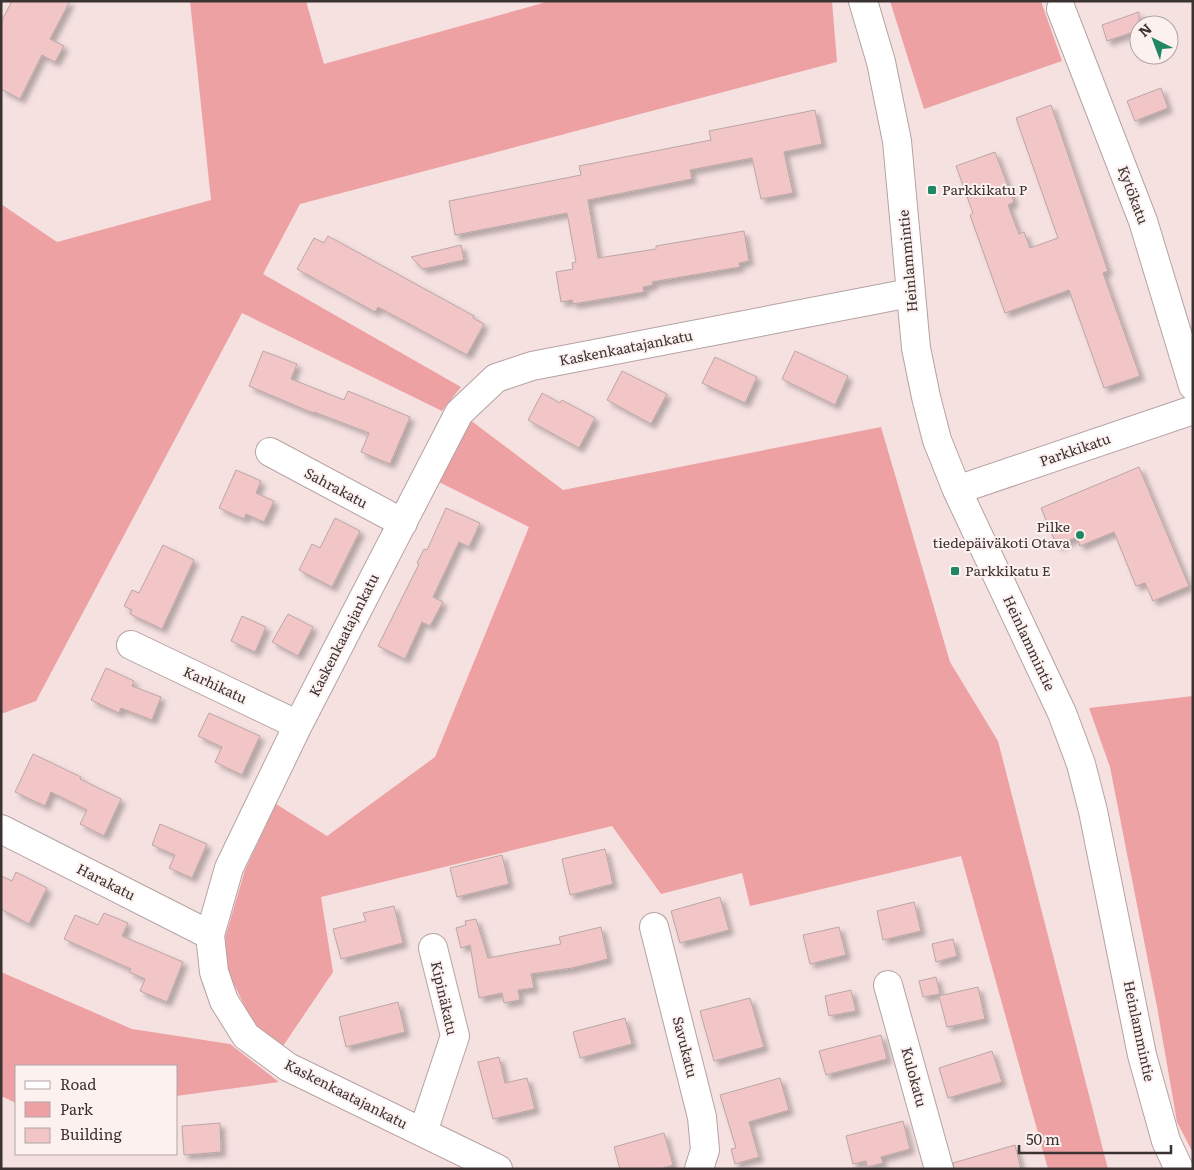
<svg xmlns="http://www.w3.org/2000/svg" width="1194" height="1170" viewBox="0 0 1194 1170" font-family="Literata,serif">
	<defs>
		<filter id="shadow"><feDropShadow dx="4.5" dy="4.5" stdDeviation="2.5" flood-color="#0004"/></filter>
	</defs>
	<rect width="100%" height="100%" fill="#f6e1e1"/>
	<path fill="#eda1a3" d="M190,1H306L324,64L550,1H832L837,62L300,204L263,274L461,387L442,411L242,313L36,701L1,714V204L57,242L211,200Z
		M890,1H1041L1062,61L924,109Z
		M470,420L563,490L881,427L950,662L998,741L1108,1169H1048L961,856L750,906L742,873L661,894L612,826L321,897L333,972L283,1046L254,1025L228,972L225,938L245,870L276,804L327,836L435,757L529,527L439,482Z
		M1193,696V1153L1177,1122L1157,1007L1110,767L1089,708Z
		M1,972L132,1029L230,1044L279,1082L176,1096V1066H16V1103L1,1096Z"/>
	<path fill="#f2c6c6" stroke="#baa6a6" filter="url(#shadow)" d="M12,1H70L50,39L64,46L55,62L42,55L20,99L1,89V22Z
		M1139,12V30L1107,41L1102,25Z
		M1161,88L1168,108L1135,121L1127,101Z
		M1051,105L1108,271L1103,273L1140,376L1104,388L1069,290L1005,313L970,215L973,213L956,166L995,152L1014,202L1008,205L1019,234L1024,232L1030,248L1058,238L1016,118Z
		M815,110L822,144L784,152L793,193L761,199L752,158L690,170L692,179L588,200L598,258L656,249V246L744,231L749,261L739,263L740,267L652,282L653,285L643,287L644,292L573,304L572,300L561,302L556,272L573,269L572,263L576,262L567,213L455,235L449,201L581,175L579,166L711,140L709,131Z
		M328,236L474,316L473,318L484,324L467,355L378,307L375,312L297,269L314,238L324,243Z
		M461,245L464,260L423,269L411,257Z
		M263,351L297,364L291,379L344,400L348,391L410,417L390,464L361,452L369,433L314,412L313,413L249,386Z
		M795,351L848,376L835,405L782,379Z
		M715,357L757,377L745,403L702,383Z
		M622,371L667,394L651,424L607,400Z
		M542,393L560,403L562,400L595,418L579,448L528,420Z
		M1139,467L1189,586L1153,601L1145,583L1136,586L1114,532L1080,546L1077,537L1057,546L1041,508Z
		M236,470L261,481L256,493L274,501L264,522L246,514L244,519L219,508Z
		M446,508L480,523L469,547L459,542L433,597L443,602L430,626L422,622L405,659L378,646L419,564L417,563L424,549L427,550Z
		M335,518L360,531L332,587L299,570L312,544L320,548Z
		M163,545L194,560L162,629L130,614L132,610L124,606L132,590L139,593Z
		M288,614L313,627L298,656L272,642Z
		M242,616L266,627L255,652L231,641Z
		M106,668L134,681L132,686L161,697L152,720L121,708L119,713L91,700Z
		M209,713L260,736L242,775L215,762L222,747L198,736Z
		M33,754L81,777L80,779L121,799L104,836L80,824L87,810L51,792L45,806L15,792Z
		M160,824L207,844L192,878L169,868L175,855L152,845Z
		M605,849L613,884L570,895L562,859Z
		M502,855L509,884L457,897L450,868Z
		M16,872L47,888L29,924L1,909V876L12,881Z
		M720,897L729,930L680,943L671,911Z
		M914,902L921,931L883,940L877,911Z
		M394,906L403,943L341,959L333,929L366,921L363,913Z
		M104,913L128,923L122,936L183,962L167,1002L140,991L145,979L129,972L131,969L64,939L75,915L98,925Z
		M476,919L488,958L561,944L559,937L601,927L608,959L572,968L531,974L534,988L518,990L520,1000L504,1003L502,993L479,998L470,945L461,948L456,928L466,925L465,921Z
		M839,927L846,955L810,964L803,935Z
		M953,939L957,956L936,962L932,944Z
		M936,977L940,994L923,997L919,981Z
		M978,987L985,1019L947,1027L939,996Z
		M851,990L856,1011L829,1016L825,996Z
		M750,998L764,1047L714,1061L700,1011Z
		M398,1002L405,1032L346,1047L339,1017Z
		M625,1018L632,1044L580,1058L573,1032Z
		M881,1035L887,1059L826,1075L819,1051Z
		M992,1051L1002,1082L948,1098L939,1068Z
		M499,1057L505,1083L527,1078L535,1109L493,1119L478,1062Z
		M780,1078L789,1110L749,1122L759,1157L735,1164L731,1149L736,1148L720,1095Z
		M903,1121L910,1149L881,1157L883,1163L867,1167L866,1161L853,1164L846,1136Z
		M220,1123L221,1152L184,1155L182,1126Z
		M664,1133L673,1165L660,1169H620L614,1147Z
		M1015,1145L1021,1169H954L953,1163Z"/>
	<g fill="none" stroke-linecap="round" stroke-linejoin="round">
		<defs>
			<path id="minor" d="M863,1L881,62L897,141L916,348L926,397L937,440L957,490L1062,713L1081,764L1093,811L1142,1055L1166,1141L1179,1169
				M1061,9L1143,221L1193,386
				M270,452L403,523
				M957,490L1193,410
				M131,645L298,725
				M1,829L210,935
				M654,927L702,1117L705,1150L699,1169
				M888,985L939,1169
				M423,1132L455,1036L433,948
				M498,1169L288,1067L246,1036L224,1001L214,972L210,935L229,868L298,725L459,413L496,378L532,366L910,293"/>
		</defs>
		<use href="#minor" stroke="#b5a2a2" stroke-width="30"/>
		<use href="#minor" stroke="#fff" stroke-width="28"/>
	</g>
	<g fill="#1f8763" stroke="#fdf1f0" stroke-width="2">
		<rect x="927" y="185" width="10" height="10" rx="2.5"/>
		<circle cx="1080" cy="535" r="5"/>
		<rect x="950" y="566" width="10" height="10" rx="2.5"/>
	</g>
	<g text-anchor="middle" stroke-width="4" stroke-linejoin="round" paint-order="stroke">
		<g font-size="14" fill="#3b3332" stroke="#fdf1f0" text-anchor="start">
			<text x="942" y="195">Parkkikatu P</text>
			<text x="1070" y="532" text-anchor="end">Pilke<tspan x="1070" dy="16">tiedepäiväkoti Otava</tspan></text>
			<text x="965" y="576">Parkkikatu E</text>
		</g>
		<g font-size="14" fill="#3b3332" stroke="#fdf1f0">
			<text transform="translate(1133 195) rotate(69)" y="5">Kytökatu</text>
			<text transform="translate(908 261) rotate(-95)" y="5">Heinlammintie</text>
			<text transform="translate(626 348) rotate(-11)" y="5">Kaskenkaatajankatu</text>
			<text transform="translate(1075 450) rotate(-19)" y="5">Parkkikatu</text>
			<text transform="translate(336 488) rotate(28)" y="5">Sahrakatu</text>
			<text transform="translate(344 635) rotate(-63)" y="5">Kaskenkaatajankatu</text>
			<text transform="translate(1029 643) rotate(65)" y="5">Heinlammintie</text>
			<text transform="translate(215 685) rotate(25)" y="5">Karhikatu</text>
			<text transform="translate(106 882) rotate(27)" y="5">Harakatu</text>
			<text transform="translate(444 998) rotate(77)" y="5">Kipinäkatu</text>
			<text transform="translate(1139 1031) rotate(78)" y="5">Heinlammintie</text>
			<text transform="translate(685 1047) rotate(76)" y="5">Savukatu</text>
			<text transform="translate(914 1077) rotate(75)" y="5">Kulokatu</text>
			<text transform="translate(346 1094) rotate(27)" y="5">Kaskenkaatajankatu</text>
		</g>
	</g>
	<rect width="1194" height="1170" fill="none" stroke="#3b3332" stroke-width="5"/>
	<rect x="15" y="1065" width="162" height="90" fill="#fdf1f0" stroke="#afa5a4"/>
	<rect x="25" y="1081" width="25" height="8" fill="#ffffff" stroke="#afa5a4"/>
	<text x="60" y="1090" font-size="15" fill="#3b3332">Road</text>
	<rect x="25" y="1102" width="25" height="15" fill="#eda1a3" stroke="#afa5a4"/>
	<text x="60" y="1115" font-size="15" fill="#3b3332">Park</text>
	<rect x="25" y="1128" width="25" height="15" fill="#f2c6c6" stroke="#afa5a4"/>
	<text x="60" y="1140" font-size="15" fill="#3b3332">Building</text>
	<g transform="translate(1154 40) rotate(318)"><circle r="24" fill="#fdf1f0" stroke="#afa5a4"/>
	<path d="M0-4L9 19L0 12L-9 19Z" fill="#1f8763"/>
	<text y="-8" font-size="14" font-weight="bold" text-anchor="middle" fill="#3b3332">N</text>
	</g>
	<path d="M1019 1145v8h152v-8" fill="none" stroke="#3b3332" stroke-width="2.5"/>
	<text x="1026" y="1145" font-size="15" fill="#3b3332" stroke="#fdf1f0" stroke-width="4" paint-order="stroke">50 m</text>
</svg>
